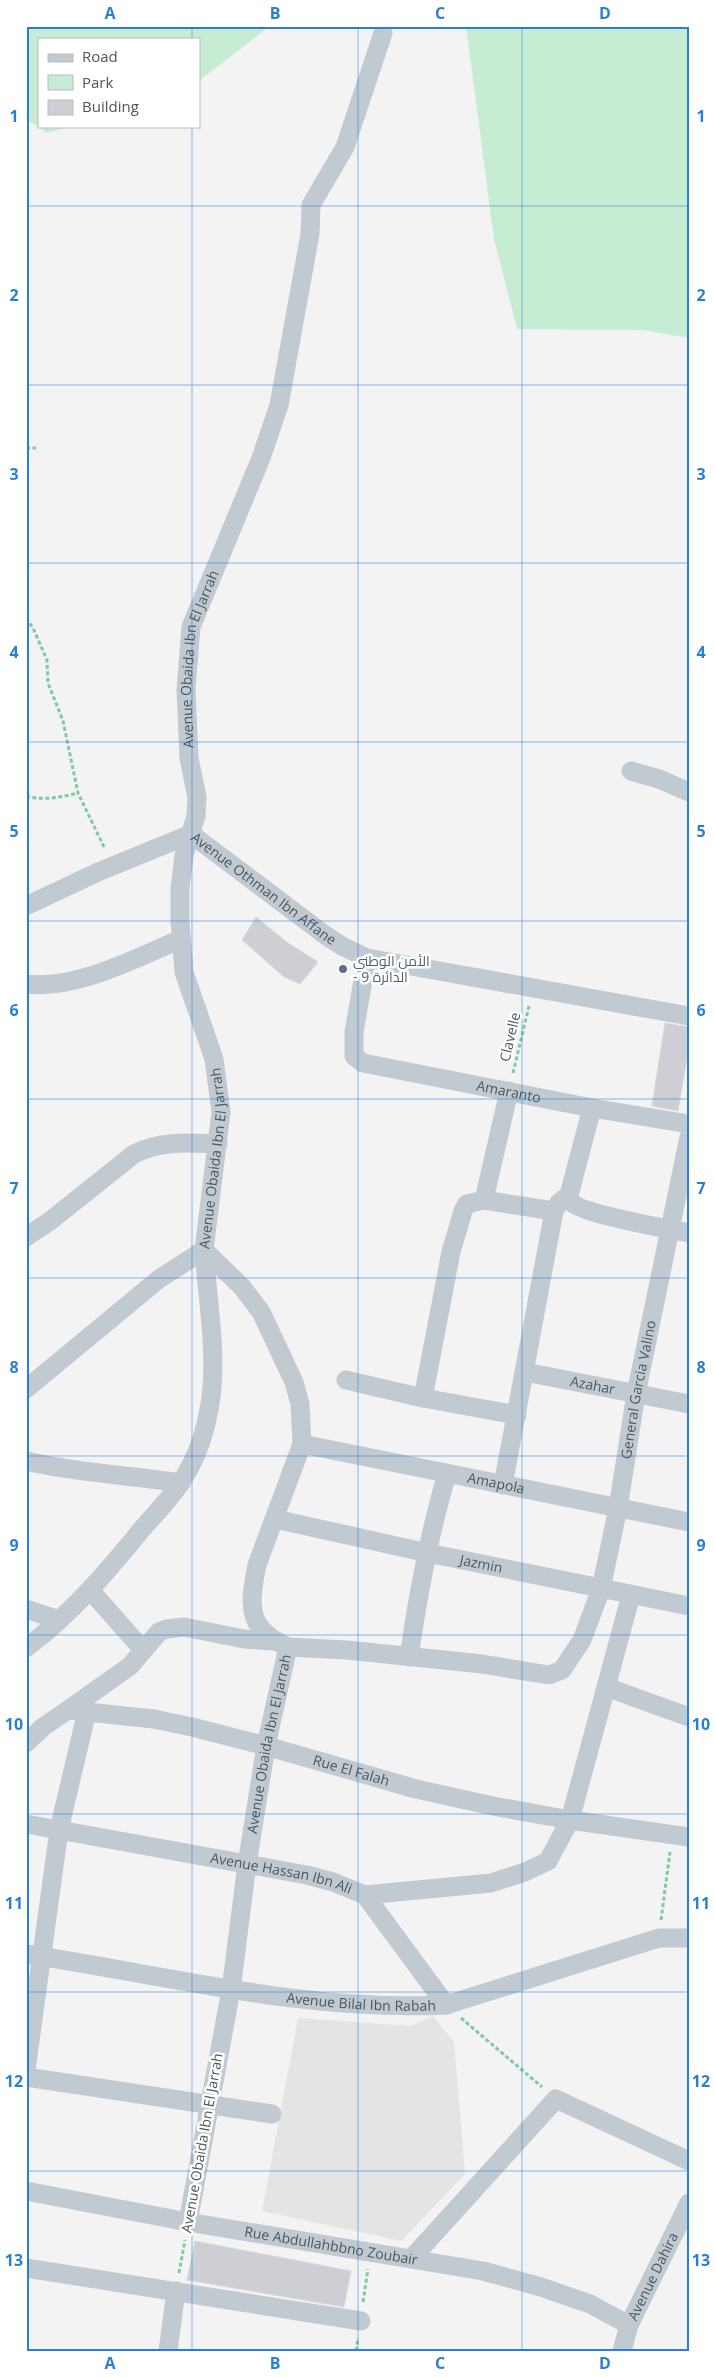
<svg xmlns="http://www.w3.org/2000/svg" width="715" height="2377" viewBox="0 0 715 2377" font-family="'Open Sans',Cairo,sans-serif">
	<rect width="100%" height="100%" fill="#f4f3f3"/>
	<path fill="#e5e4e4" d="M433,2016L454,2042L465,2174L401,2241L262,2211L298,2018L411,2026Z"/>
	<path fill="#c6edd3" d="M26,26H270L199,81V39H39V126H71L47,133L26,119Z
		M466,26H689V338L643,330L517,329L494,239Z"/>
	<path fill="#cdcfd4" stroke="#d7d9dd" d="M256,917L288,943L318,962L300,984L284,977L242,940Z
		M665,1023L689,1027V1046L678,1111L652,1106Z
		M195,2241L351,2271L344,2307L187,2280Z"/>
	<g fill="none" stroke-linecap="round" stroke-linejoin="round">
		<path stroke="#80c9a1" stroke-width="3" stroke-dasharray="4 2.5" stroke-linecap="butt" d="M26,448H36
			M26,618L33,628L47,660L48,683L63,721L78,793L105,849
			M26,796C44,801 61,797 78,793
			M513,1073L529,1006
			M661,1920L670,1852
			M461,2018L542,2087
			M179,2273L185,2240
			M363,2302L368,2269
			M356,2351L358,2338"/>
		<g stroke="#c1cad0" stroke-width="19">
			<path d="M631,771L659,779L689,792"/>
			<path id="s1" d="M191,834L325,935L342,946L367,958L689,1016"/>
			<path d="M26,906L98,872L191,834"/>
			<path id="s2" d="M367,958L354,1032V1056L363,1063L592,1108L689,1124"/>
			<path d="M26,984C76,990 136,958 181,939"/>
			<path d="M592,1108L569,1195L571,1202C582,1214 669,1229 689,1233"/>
			<path d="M484,1200L509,1091"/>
			<path d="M26,1237L50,1221L134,1154C162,1140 188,1143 218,1144"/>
			<path id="s3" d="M525,1372L689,1404"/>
			<path d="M346,1380L423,1398L517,1415"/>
			<path d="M26,1389L159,1279L204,1250"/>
			<path d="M423,1398L451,1252L463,1211L467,1204L484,1200L554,1211"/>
			<path id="s4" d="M302,1444L689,1522"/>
			<path d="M26,1461C77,1473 129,1475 181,1483"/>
			<path d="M503,1485L554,1211L559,1203L569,1195"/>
			<path id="s5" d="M275,1519L428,1553L689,1606"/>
			<path d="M91,1591L143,1650"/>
			<path d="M26,1609L59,1620"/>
			<path id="s6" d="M288,1647L347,1650L482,1664L549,1675L562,1670L582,1640L601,1589L618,1508L636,1394L689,1137"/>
			<path d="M26,1648C71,1614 107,1572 142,1529C155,1514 170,1499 181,1482C198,1457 207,1427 211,1397C217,1350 207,1297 204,1250"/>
			<path d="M409,1657C418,1595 429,1534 447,1474"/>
			<path d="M606,1687L689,1717"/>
			<path d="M68,1710L130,1666L159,1632L167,1629L184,1627L244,1639L274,1641"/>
			<path id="s7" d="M26,1743L43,1727L68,1710L154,1719L192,1727L266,1746L416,1789L493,1806L570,1820L689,1837"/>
			<path id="s8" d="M26,1824L307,1875L333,1882L365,1895L491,1883L525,1872L548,1861L570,1820L631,1595"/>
			<path d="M365,1895L446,2005"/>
			<path id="s9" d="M26,1954C165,1975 304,2012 446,2005L659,1938H689"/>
			<path d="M26,2070L59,1830L87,1711"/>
			<path d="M26,2077L272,2114"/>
			<path id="s10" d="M26,2191L188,2222L483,2271L541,2287L590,2304L629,2325"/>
			<path id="s11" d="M188,2222L231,1990L247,1864L266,1746L288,1647C246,1629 249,1605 257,1565L302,1444L300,1404L294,1382L261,1312L242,1287L204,1250L221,1112L214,1059L184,972L180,921V889L184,855L196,816L197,797L189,758L186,689L191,627L261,458L279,405L310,234L311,205L345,147L383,33"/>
			<path d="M412,2258L556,2099L689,2161"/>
			<path d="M26,2268L361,2321"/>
			<path d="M168,2351L176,2291"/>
			<path id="s12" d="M622,2351L629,2325L689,2203"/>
		</g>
	</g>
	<path fill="none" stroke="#297fd8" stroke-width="1" stroke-opacity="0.55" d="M192,26V39M358,26V2351M522,26V2351M192,126V2351M26,206H689M26,385H689M26,563H689M26,742H689M26,921H689M26,1099H689M26,1278H689M26,1456H689M26,1635H689M26,1814H689M26,1992H689M26,2171H689"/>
	<circle fill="#5c6f8a" stroke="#fff" stroke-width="2" cx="343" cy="969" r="5"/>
	<g text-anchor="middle" stroke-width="5" stroke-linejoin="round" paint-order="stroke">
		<g font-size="14" fill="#4b565f" stroke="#fff">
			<text dy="5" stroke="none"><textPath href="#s11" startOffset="1639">Avenue Obaida Ibn El Jarrah</textPath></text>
			<text dy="5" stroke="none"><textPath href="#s1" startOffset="91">Avenue Othman Ibn Affane</textPath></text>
			<text transform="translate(510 1037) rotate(-77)" y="5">Clavelle</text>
			<text dy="5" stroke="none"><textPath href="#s2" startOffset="259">Amaranto</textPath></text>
			<text dy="5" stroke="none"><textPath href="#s11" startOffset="1129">Avenue Obaida Ibn El Jarrah</textPath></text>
			<text dy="5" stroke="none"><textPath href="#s3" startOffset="69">Azahar</textPath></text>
			<text dy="5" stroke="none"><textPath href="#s6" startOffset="570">General Garcia Valino</textPath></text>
			<text dy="5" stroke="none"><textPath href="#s4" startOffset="198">Amapola</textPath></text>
			<text dy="5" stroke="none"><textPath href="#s5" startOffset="211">Jazmin</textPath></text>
			<text dy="5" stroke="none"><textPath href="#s11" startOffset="485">Avenue Obaida Ibn El Jarrah</textPath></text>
			<text dy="5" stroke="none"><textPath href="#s7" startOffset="344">Rue El Falah</textPath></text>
			<text dy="5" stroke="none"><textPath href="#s8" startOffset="260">Avenue Hassan Ibn Ali</textPath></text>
			<text dy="5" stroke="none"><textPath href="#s9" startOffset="339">Avenue Bilal Ibn Rabah</textPath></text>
			<text transform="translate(202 2143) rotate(-80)" y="5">Avenue Obaida Ibn El Jarrah</text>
			<text dy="5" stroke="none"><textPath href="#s10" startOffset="310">Rue Abdullahbbno Zoubair</textPath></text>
			<text dy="5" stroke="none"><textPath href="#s12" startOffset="81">Avenue Dahira</textPath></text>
		</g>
		<g font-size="14" fill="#4e5e75" stroke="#fff" text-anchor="start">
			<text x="353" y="966">الأمن الوطني<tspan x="353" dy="16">- الدائرة 9</tspan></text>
		</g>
	</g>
	<rect width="715" height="2377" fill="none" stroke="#ffffff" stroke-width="55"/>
	<rect x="38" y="38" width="162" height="90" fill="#ffffff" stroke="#b7bbbf"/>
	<rect x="48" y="54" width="25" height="8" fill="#c1cad0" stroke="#b7bbbf"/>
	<text x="82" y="62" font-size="15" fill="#4b565f">Road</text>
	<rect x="48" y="75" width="25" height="15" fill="#c6edd3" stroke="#b7bbbf"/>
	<text x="82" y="88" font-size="15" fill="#4b565f">Park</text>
	<rect x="48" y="100" width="25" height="15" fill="#cdcfd4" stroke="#b7bbbf"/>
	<text x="82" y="112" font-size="15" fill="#4b565f">Building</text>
	<rect x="28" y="28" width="660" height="2322" fill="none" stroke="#297fd8" stroke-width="2"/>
	<g font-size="16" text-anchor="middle" font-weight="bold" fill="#297fd8">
		<text x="110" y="19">A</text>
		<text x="275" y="19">B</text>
		<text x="440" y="19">C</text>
		<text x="605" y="19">D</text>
		<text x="14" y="122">1</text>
		<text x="701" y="122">1</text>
		<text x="14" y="301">2</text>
		<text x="701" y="301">2</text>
		<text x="14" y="480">3</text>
		<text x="701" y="480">3</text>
		<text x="14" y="658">4</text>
		<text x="701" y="658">4</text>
		<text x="14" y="837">5</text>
		<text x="701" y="837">5</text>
		<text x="14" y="1016">6</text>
		<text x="701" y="1016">6</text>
		<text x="14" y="1194">7</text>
		<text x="701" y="1194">7</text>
		<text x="14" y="1373">8</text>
		<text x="701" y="1373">8</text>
		<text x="14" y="1551">9</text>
		<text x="701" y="1551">9</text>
		<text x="14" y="1730">10</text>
		<text x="701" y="1730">10</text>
		<text x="14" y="1909">11</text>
		<text x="701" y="1909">11</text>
		<text x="14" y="2087">12</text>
		<text x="701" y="2087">12</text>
		<text x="14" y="2266">13</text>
		<text x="701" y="2266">13</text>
		<text x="110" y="2369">A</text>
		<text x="275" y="2369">B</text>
		<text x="440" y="2369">C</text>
		<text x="605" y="2369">D</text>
	</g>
</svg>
